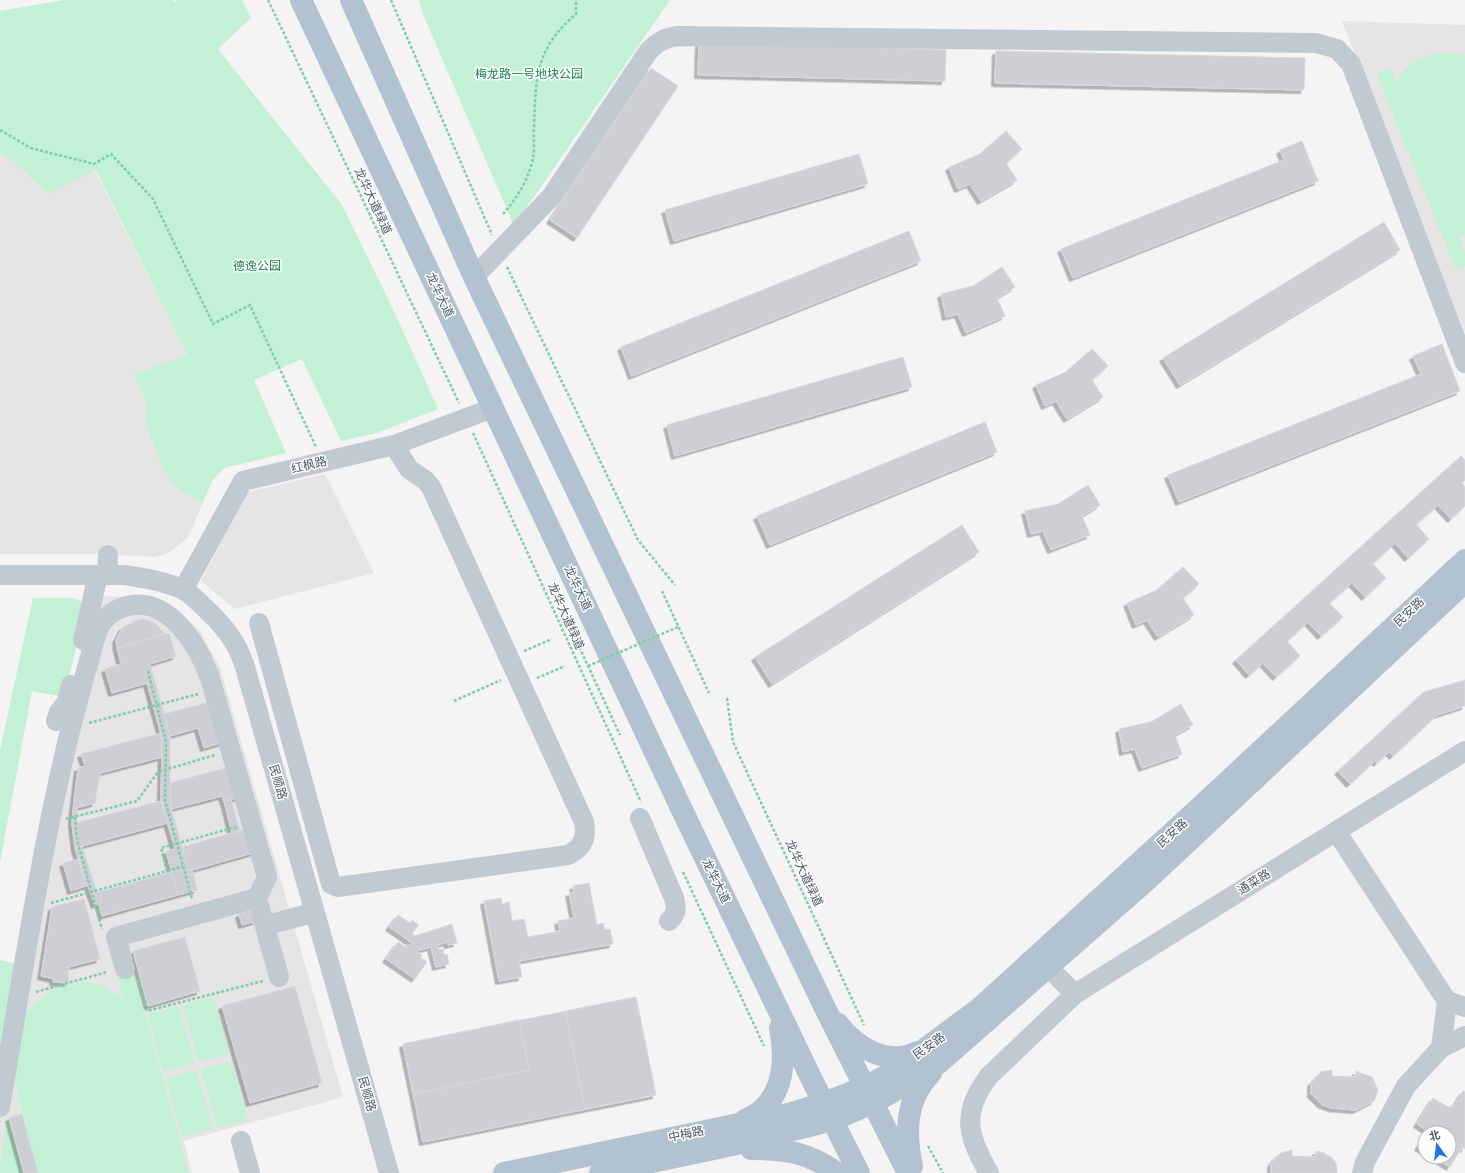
<svg xmlns="http://www.w3.org/2000/svg" width="1465" height="1173" viewBox="0 0 1465 1173" font-family="'Sofia Sans Condensed','Noto Sans SC',sans-serif">
	<defs>
		<filter id="shadow"><feDropShadow dx="-3.5" dy="3.5" stdDeviation="0" flood-color="#0004"/></filter>
	</defs>
	<rect width="100%" height="100%" fill="#f5f3f3"/>
	<path fill="#e6e4e5" d="M1342,21L1465,25V333Z
		M0,153L12,160L95,170L187,355L133,374L146,400L147,427L181,491L203,502L189,536L169,553L155,557L99,554H0Z
		M325,474L374,573L235,609L201,581L247,492Z
		M103,596L138,597L185,617L200,631L220,667L343,1097L184,1141L192,1173H0V1071Z"/>
	<path fill="#c3f1d5" d="M64,0H173L175,2L177,0H242L251,18L218,49L342,205L392,307L438,409L377,433L341,441L302,359L254,380L286,453L224,468L213,480L203,502L181,491L172,482L164,471L147,427L146,400L133,374L187,355L96,170L49,194L12,160L0,153V11Z
		M419,0H670L514,226L422,12Z
		M1444,52L1465,55V235L1458,234L1465,253V266L1456,270L1377,74L1391,68L1397,84C1404,63 1424,55 1444,52Z
		M33,598H73L82,602L85,611L64,697L32,691L0,862V750Z
		M0,960L19,964L0,1071Z
		M132,967L189,1173H38L11,1068L26,1011L50,991L74,983L89,982L102,985L123,997L116,970Z
		M214,997L230,1054L198,1062L183,1005Z
		M179,1006L195,1063L163,1071L148,1014Z
		M232,1061L248,1120L217,1128L201,1069Z
		M197,1070L213,1129L182,1137L166,1078Z
		M6,1117L9,1118L24,1173H0Z"/>
	<path fill="#cdcfd5" stroke="#d7d9de" filter="url(#shadow)" d="M699,43L946,50L945,81L698,75Z
		M996,51L1305,58L1304,90L995,83Z
		M651,68L678,86L577,238L550,220Z
		M1006,131L1022,149L1006,163L1017,180L981,201L970,184L958,189L949,167L980,154Z
		M1302,141L1318,181L1073,278L1061,249L1284,160L1280,150Z
		M859,154L868,184L674,241L665,210Z
		M1384,222L1400,250L1180,385L1163,358Z
		M909,231L921,261L632,376L621,347Z
		M1002,267L1015,287L997,298L1005,316L966,333L958,314L946,317L941,294L973,286Z
		M1442,344L1460,391L1179,502L1168,475L1421,374L1413,356Z
		M1092,349L1108,366L1092,380L1103,397L1067,419L1056,401L1045,406L1036,385L1066,372Z
		M903,357L912,387L675,456L667,425Z
		M985,422L997,452L770,545L757,516Z
		M1461,456L1465,460V480L1462,483L1465,487V506L1451,519L1438,505L1416,524L1429,539L1408,558L1395,543L1373,564L1386,578L1365,597L1352,583L1329,603L1343,617L1321,636L1308,622L1287,641L1300,656L1276,677L1263,663L1249,675L1236,660Z
		M1088,485L1100,505L1082,516L1090,535L1051,550L1043,531L1031,534L1025,511L1058,504Z
		M962,525L979,552L772,684L755,657Z
		M1183,567L1199,584L1183,598L1194,615L1158,637L1147,620L1136,625L1127,603L1157,590Z
		M144,619L155,623L165,634L117,648L116,640L123,627L137,620Z
		M169,633L176,656L150,664L155,681L112,693L105,669L121,664L117,648Z
		M1465,680V706L1437,715L1393,756L1389,752L1377,763L1375,761L1350,784L1338,771L1424,692Z
		M155,681L170,736V804L189,871L192,870L197,890L178,895L166,851L175,849L161,801L162,738L147,683Z
		M213,701L224,742L204,748L198,728L170,736L164,714Z
		M1181,704L1193,725L1175,735L1182,754L1142,768L1135,749L1123,752L1119,729L1151,722Z
		M161,733L162,757L100,773L95,803L73,809L78,768L85,766L81,754Z
		M232,766L241,797L224,801L222,796L171,809L170,783Z
		M231,799L240,831L232,833L224,801Z
		M161,801L168,823L75,848L72,824Z
		M77,808V823L72,824L73,809Z
		M250,828L256,852L189,871L182,847Z
		M82,846L97,893L99,892L102,903L95,905L88,886H86L75,848Z
		M79,859L86,886L71,891L63,863Z
		M171,872L178,895L102,916L99,904L102,903L99,892Z
		M589,883L597,925L603,923L605,930L610,929L613,944L519,961L522,977L499,981L484,901L501,898L502,904L509,902L512,921L524,919L528,937L560,931L558,921L574,918L569,893L574,892L573,886Z
		M84,899L100,959L69,967L68,983L53,982L54,979L41,976L52,907Z
		M253,910L256,921L242,925L239,914Z
		M398,915L410,923L412,920L419,925L412,933L415,936L452,924L457,943L448,945L447,942L438,945L439,950L443,949L444,955L447,954L449,964L436,967L431,947L416,951L422,955L420,957L427,962L415,979L386,959L398,942L405,947L408,944L410,946L412,943L389,927Z
		M185,937L200,991L148,1006L133,951Z
		M295,986L322,1083L250,1103L222,1006Z
		M636,997L656,1095L585,1109L565,1011Z
		M636,997L656,1095L423,1142L403,1044Z
		M519,1020L529,1070L414,1094L403,1044Z
		M1332,1070V1076L1356,1077V1071L1372,1077L1378,1090L1374,1101L1356,1110L1331,1108L1321,1104L1311,1094V1083L1321,1072Z
		M1463,1091L1465,1092V1149L1462,1147L1450,1167L1434,1157H1449V1133H1427L1428,1131L1417,1124L1433,1098L1448,1107L1454,1106Z
		M22,1114L38,1173H24L9,1118Z
		M1425,1136V1151L1418,1147Z
		M1292,1150V1156L1316,1157V1151L1324,1153L1332,1158L1336,1163L1337,1173H1271V1164L1275,1158L1281,1153Z"/>
	<g fill="none" stroke-linecap="round" stroke-linejoin="round">
		<path stroke="#7ad0a6" stroke-width="2.5" stroke-dasharray="3 2" stroke-linecap="butt" d="M268,0L459,403
			M391,0L492,235
			M0,130L31,148L94,164L111,154L153,199L213,324L250,305L316,447
			M503,214C517,198 529,179 533,158C535,148 533,137 534,127C536,77 535,49 576,14V0
			M507,267L638,540L675,585
			M473,433L641,802
			M662,591L709,693
			M571,629L620,735
			M524,651L552,639
			M148,671L166,742L165,800L192,899
			M537,678L565,666
			M727,698L733,742L864,1025
			M454,701L501,680
			M89,723L198,694
			M75,817L77,840L102,929
			M66,819L137,801L158,772L215,755
			M167,871L183,866
			M683,872L764,1046
			M51,903L167,871L161,848L236,827
			M138,979L147,1011L263,981
			M36,992L107,972
			M928,1146L943,1173"/>
		<path stroke="#c1cad2" stroke-width="20" d="M474,277L551,197L648,52C657,42 664,38 678,36L1316,43L1337,49L1351,64L1465,363
			M0,575H124C144,578 163,581 182,589C191,594 199,602 206,609C225,627 237,642 245,667L389,1173
			M107,575L108,555
			M183,590L243,481L394,445L493,408
			M259,623L331,884L338,887L568,855C583,848 587,837 584,822L431,487L425,480L409,469L394,445
			M83,640L98,575
			M56,721L59,712L67,702L71,685
			M640,818L674,898C677,908 677,914 669,921
			M1336,831L1447,1001L1465,1007
			M265,926L315,912
			M1048,967L1075,994L1465,751
			M125,969L116,937L257,898
			M1441,1048L1447,1001
			M0,1107C22,980 40,852 71,727C77,706 82,685 88,664C92,651 94,637 101,624C107,615 116,609 127,606C169,596 198,645 210,678L267,877L257,898L279,977
			M241,1141L250,1173
			M989,1173C967,1135 961,1113 989,1076L1075,994
			M1362,1173L1365,1162L1406,1086L1441,1048L1465,1036"/>
		<path stroke="#b3c2d1" stroke-width="22" d="M301,0L682,810L814,1084L859,1173
			M351,0L474,277L824,1006L908,1173
			M838,1024C856,1047 887,1067 917,1052
			M745,1120C783,1105 787,1063 780,1028
			M751,1149C785,1149 808,1152 837,1173
			M912,1166C905,1133 905,1099 931,1073
			M504,1173L792,1113L824,1103L865,1087L895,1071L980,1008L1196,811L1465,560
			M600,1173L742,1143L833,1120L873,1103L910,1082L940,1062L1147,880L1465,582"/>
		<path stroke="#7ad0a6" stroke-width="2.5" stroke-dasharray="3 2" stroke-linecap="butt" d="M588,666L678,627"/>
	</g>
	<g text-anchor="middle" stroke-width="3" stroke-linejoin="round" paint-order="stroke">
		<g font-size="12" fill="#17864f" stroke="#fff">
			<text x="529" y="78">梅龙路一号地块公园</text>
			<text x="257" y="270">德逸公园</text>
		</g>
		<g font-size="12" fill="#4a5661" stroke="#fff">
			<text transform="translate(373 201) rotate(65)" y="4">龙华大道绿道</text>
			<text transform="translate(440 295) rotate(65)" y="4">龙华大道</text>
			<text transform="translate(309 465) rotate(-13)" y="4">红枫路</text>
			<text transform="translate(578 588) rotate(65)" y="4">龙华大道</text>
			<text transform="translate(1409 612) rotate(-43)" y="4">民安路</text>
			<text transform="translate(566 616) rotate(66)" y="4">龙华大道绿道</text>
			<text transform="translate(278 782) rotate(74)" y="4">民顺路</text>
			<text transform="translate(1172 833) rotate(-42)" y="4">民安路</text>
			<text transform="translate(804 873) rotate(65)" y="4">龙华大道绿道</text>
			<text transform="translate(716 881) rotate(64)" y="4">龙华大道</text>
			<text transform="translate(1254 882) rotate(-32)" y="4">通菜路</text>
			<text transform="translate(929 1046) rotate(-36)" y="4">民安路</text>
			<text transform="translate(367 1094) rotate(74)" y="4">民顺路</text>
			<text transform="translate(686 1134) rotate(-12)" y="4">中梅路</text>
		</g>
	</g>
	<g transform="translate(1437 1145) rotate(345)"><circle r="19" fill="#ffffff" stroke="#b7bbc0"/>
	<path d="M0-3L7 15L0 10L-7 15Z" fill="#1a73e8"/>
	<text y="-6" font-size="11" font-weight="bold" text-anchor="middle" fill="#4a5661">北</text>
	</g>
</svg>
